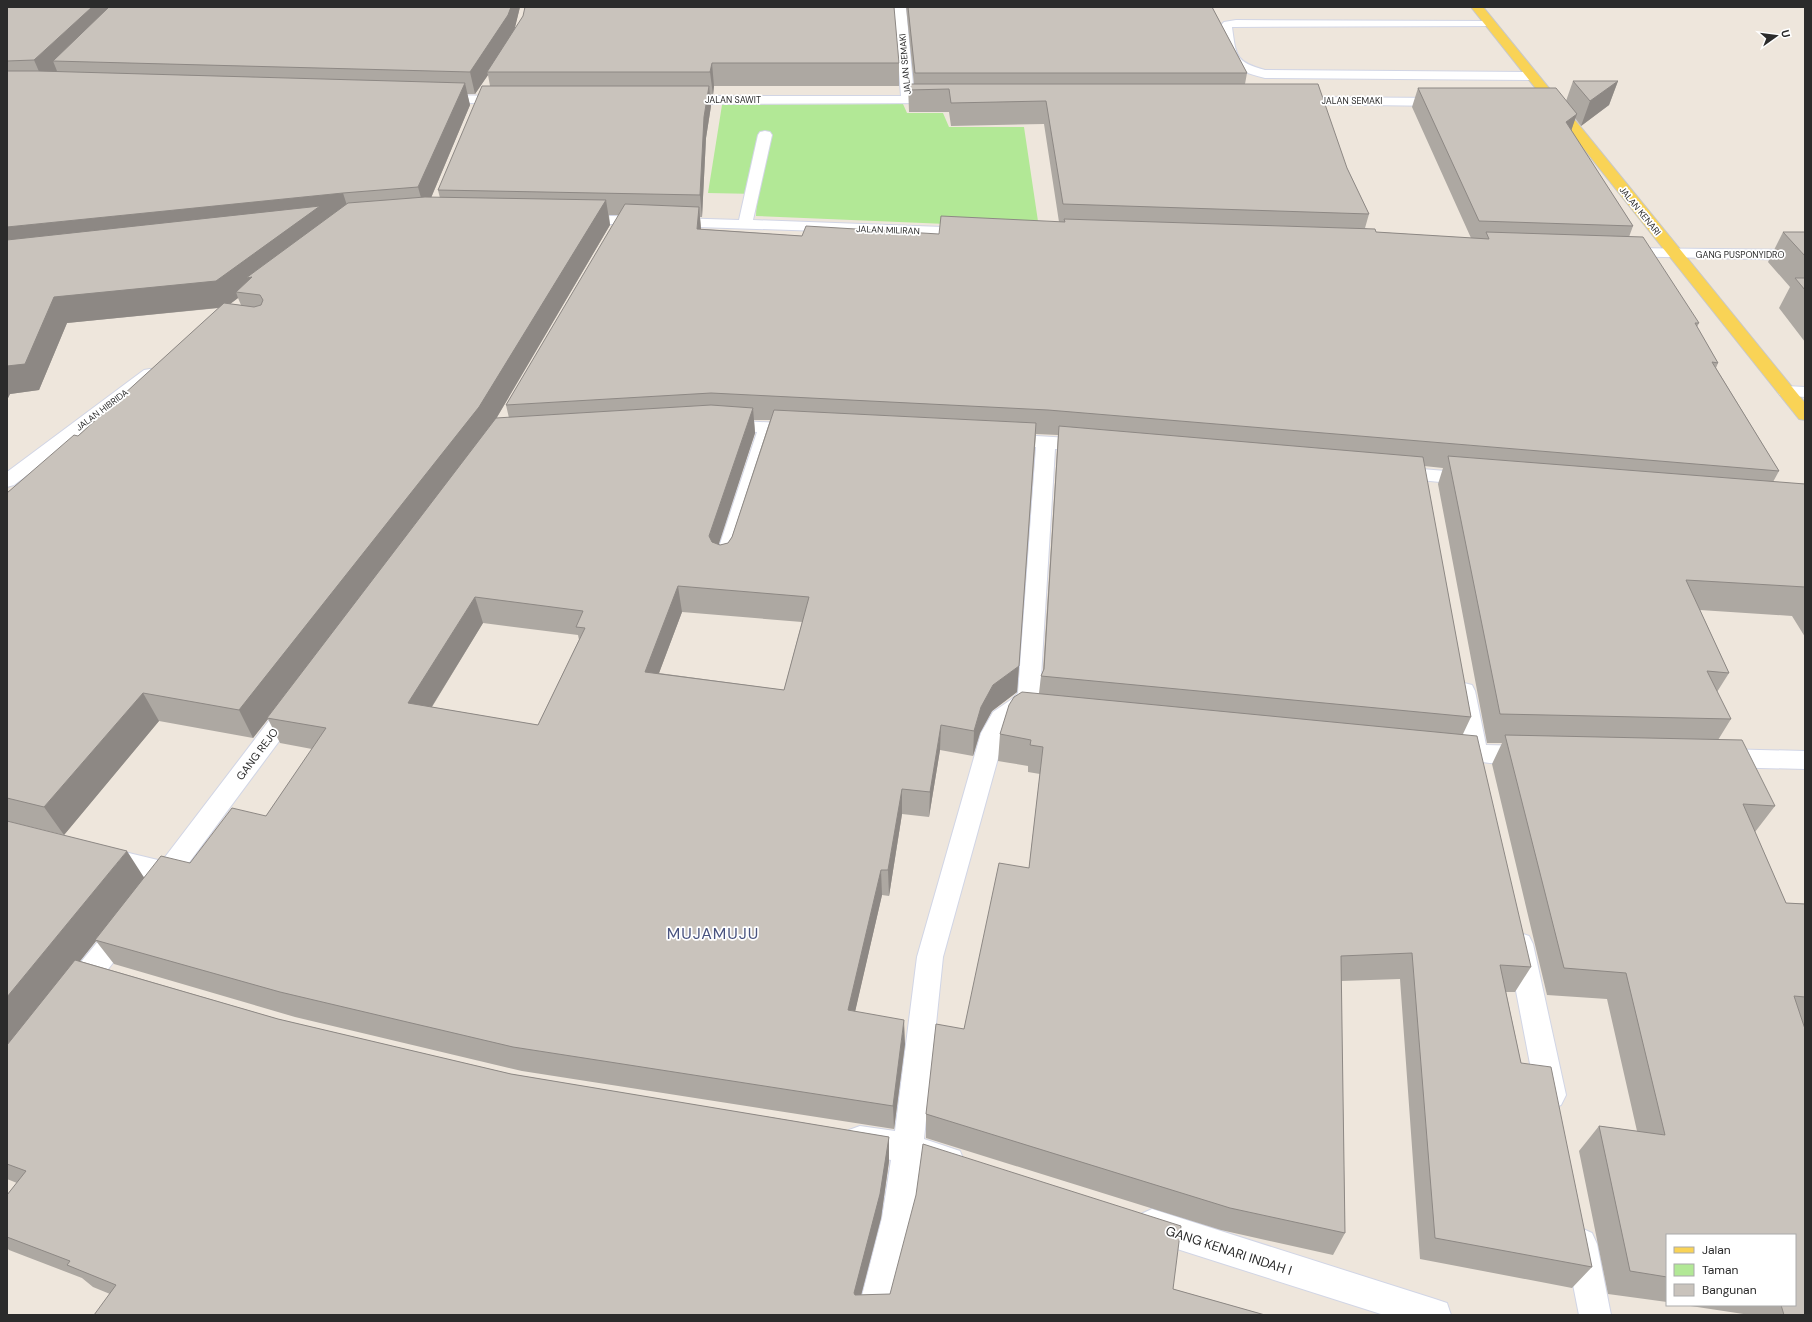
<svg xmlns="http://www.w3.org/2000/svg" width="1812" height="1322" viewBox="0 0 1812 1322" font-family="'DM Sans',sans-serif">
	<rect width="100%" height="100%" fill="#eee6dc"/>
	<path fill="#b2e896" d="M903,104L907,113H943L949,127H1024L1039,228L756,216L757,194L708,193L722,105Z"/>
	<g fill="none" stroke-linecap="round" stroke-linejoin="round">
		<defs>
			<path id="minor" d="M894,7H906L914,96L942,97L943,100L942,103L680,104L674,100L680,96H901Z
				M1236,20L1490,21L1496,24L1494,26L1232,27C1236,56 1235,62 1265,70L1532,72L1538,76L1532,80L1265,78C1227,68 1225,64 1220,26L1224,22Z
				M438,95L505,96L511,100L505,104L433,102L432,99Z
				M1294,97L1443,98L1449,102L1443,106L1289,104L1288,101Z
				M765,131L770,132L772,135L753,220L969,228L974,229L976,232L974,235L969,236L580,223L575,222L573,219L575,216L580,215L739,220L758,135L760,132Z
				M1623,248L1805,250V260L1618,256L1615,253L1618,250Z
				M150,369L156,370L159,374L156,378L14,485L7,487V472L144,370Z
				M1786,386L1805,387V397L1780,395L1777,391L1780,387Z
				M725,420L798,424L804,425L807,429L804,433L798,434L774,433L734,562L731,567L724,569L717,567L714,562L757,432L719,429L716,425L719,421Z
				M1004,434L1086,439L1093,441L1095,445L1093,449L1086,451L1055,449L1040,693L1032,708L1013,721L1005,733L943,957L924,1139L960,1151L964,1161L960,1171L949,1176L921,1166L914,1218L889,1315H857L882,1218L891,1160L860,1154L849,1150L845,1140L849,1130L860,1126L895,1131L917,957L981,733L993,712L1012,699L1018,693L1036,447L998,444L995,440L998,436Z
				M1397,467L1470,473L1477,475L1480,479L1477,483L1470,485L1390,477L1388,473L1390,469Z
				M1464,683L1472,685L1475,691L1486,745L1526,746L1534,749L1538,755L1534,761C1518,766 1484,764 1468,759L1464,753L1453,691L1456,685Z
				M292,699L300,701L303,707L300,713L168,891L159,895L150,891L146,884L149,879L99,865L95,858L99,851L108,848L162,861L284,701Z
				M1720,749L1805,751V769L1720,767L1712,764L1708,758L1712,752Z
				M123,919L132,922L136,930L132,938L86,998L76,1001L66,998L62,989L66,980L114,922Z
				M1520,933L1529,936L1533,944L1566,1095L1561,1105L1551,1109L1541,1105L1536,1095L1507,944L1511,936Z
				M1152,1209L1435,1299L1447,1303L1451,1315H1384L1152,1241L1141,1236L1136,1225L1141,1214Z
				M1581,1228L1592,1233L1597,1244L1611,1315H1579L1565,1244L1570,1233Z"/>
			<path id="major" d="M1471,7H1483L1805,403V420L1799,419Z"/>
		</defs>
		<use href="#minor" stroke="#d1d5e5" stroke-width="2"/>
		<use href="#major" stroke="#c8c8c8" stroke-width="2"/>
		<use href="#minor" fill="#fff" fill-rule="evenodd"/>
		<use href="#major" fill="#f9d356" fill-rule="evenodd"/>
	</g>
	<path fill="#ada8a2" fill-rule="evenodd" d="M7,7H520L514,30L899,63V86H714L713,95H710L711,106L706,138L702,217H700L701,229L802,236L939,234L1059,222L1044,124L951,126L949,112H909L908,84H914L906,7H1212L1247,73L1245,84L1347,168L1369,214L1365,228L1376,232L1471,238L1412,107L1418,88L1566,101L1573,81H1618L1609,105L1581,126L1575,118L1571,131L1633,226L1629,237L1699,323L1697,327L1718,363L1716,368L1779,471L1773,482L1805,484V637L1792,616L1700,610L1729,673L1717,692L1731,719L1718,740L1775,806L1755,832L1786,903L1805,904V1026H1804L1805,1315H1750L1684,1305H1795V1235H1667V1302L1608,1294L1579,1151L1599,1126L1637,1131L1607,999L1547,995L1492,764L1502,743H1487L1438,484L1443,468L1424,466L1471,717L1463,734L1531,967L1515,992H1506L1521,1063L1592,1267L1572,1288L1420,1259L1400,979L1341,981L1345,1233L1333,1255L1221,1230L926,1138V1114L964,1029L1029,868L1040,774L1028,772V766L998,761L1000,734L1039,693L1041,676L1043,671L1058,435L1036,434L1017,692L992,711L980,733L973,756L940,750L929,817L902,814L889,896L882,895L855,1011L905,1044L894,1129L522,1071L295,1017L114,964L96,941L80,961L278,1019L511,1074L889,1137V1161L881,1218L861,1295L1173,1289L1265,1315L110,1294L93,1287L82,1278L9,1250L7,1248V1195L17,1183L7,1179V821L144,877L190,863L266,816L312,749L280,743L268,719L253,738L159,721L64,835L7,821V493L78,436L219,308L67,323L39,390L10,394L7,400ZM488,75L490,86L438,190L440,198H431L470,105L467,94H475ZM609,215H619L506,405L509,418L496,419L610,225ZM238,298L241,305L230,304ZM754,420H770L732,537L728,543L720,545L718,544L755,433ZM682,612L802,622L784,690L659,673ZM483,623L578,635L579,640L538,725L432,707Z
		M1783,232H1805V342L1779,308L1790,287L1768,262Z"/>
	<path fill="#8d8884" d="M92,7H123L53,61L57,71L44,83L34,60Z
		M511,7H520L513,36L487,72L488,75L475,94L470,72Z
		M712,63L714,86L713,95L710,72Z
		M1618,81L1609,105L1581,126L1590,101Z
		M465,83L470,105L425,212L418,187Z
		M709,86L711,106L706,138L702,217L700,195L704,117Z
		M1577,114L1570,134L1566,122Z
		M343,193L351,218L324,220L328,231L236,292L238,298L226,307L67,323L39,390L10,394L7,400V227Z
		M606,200L610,225L487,434L267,718L268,719L253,738L239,710Z
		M699,207L701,229H697Z
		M753,408L755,433L713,562L709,536Z
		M678,586L682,612L650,697L645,672Z
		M475,597L483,623L418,729L408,703Z
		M1019,666L1017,692L992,711L980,733L973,756L974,731L981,707L993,685Z
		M143,693L159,721L64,835L44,807Z
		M941,725L940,750L929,817L930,792Z
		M902,789V814L889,896L888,870Z
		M127,851L145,879L95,940L96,941L7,1053V997Z
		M881,870L882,895L850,1034L848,1010Z
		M904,1020L905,1044L894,1129L893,1106Z
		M889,1137V1161L881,1218L856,1315L854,1293Z"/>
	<path fill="#c9c3bc" stroke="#8d8884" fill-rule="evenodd" d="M7,7H92L34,60L7,61Z
		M109,7H511L508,15L470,72L53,61Z
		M525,7H894L899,63H712L710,72H487L523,16Z
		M908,7H1212L1247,73H915Z
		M7,71H38L465,83L418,187L343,193L7,227Z
		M1573,81H1618L1590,101Z
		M908,84H1318L1347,168L1369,214L1063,204L1046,101L951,103L949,89L909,90Z
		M482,86H709L704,117L700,195L438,190Z
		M1418,88H1556L1577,114L1566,122L1633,226L1479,221Z
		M425,197L606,200L479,407L239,710L143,693L44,807L7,798V493L74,435L78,436L224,303L254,307L261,305L263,300L260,295L236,292L252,277L246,278L348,203Z
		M625,204L699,207L697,229L802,236L806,226L939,234L941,216L1065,222L1064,219L1375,229L1376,232L1489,239L1486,232L1643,237L1699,323H1695L1718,363L1712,362L1779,471L1048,410L711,393L506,405Z
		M320,206L216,281L54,297L25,364L7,366V240Z
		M1783,232H1805V256Z
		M1795,278H1805V290Z
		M711,405L753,408L709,536L712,542L720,545L728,543L732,537L774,410L1036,423L1019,666L993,685L981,707L974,731L941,725L930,792L902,789L888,870H881L848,1010L904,1020L893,1106L513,1047L280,992L95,940L161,856L190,863L232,808L266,816L326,728L267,718L496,418ZM678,586L809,597L784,690L645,672ZM475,597L583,611L576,627L585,628L538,725L408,703Z
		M1059,426L1423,457L1471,717L1041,676L1044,669Z
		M1448,456L1805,484V587L1686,580L1729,673L1707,671L1731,719L1500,714Z
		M1022,692L1477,736L1531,967L1500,965L1521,1063L1551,1067L1592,1267L1435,1238L1412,953L1341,956L1345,1233L1230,1208L926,1114L936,1024L964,1029L999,863L1029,868L1043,747L1030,745L1031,740L1000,734L1009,705L1014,697Z
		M1505,735L1742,740L1775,806L1743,804L1786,903L1805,904V997L1794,996L1805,1029V1315H1784L1781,1305H1795V1235H1667V1277L1630,1271L1599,1126L1665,1135L1626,973L1564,968Z
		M7,821L127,851L7,997Z
		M75,960L278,1019L511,1074L889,1137L880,1194L854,1293L855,1295L890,1294L916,1195L923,1144L1181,1226L1173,1289L1265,1315H94L116,1285L67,1265L70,1261L7,1237V1195L26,1171L7,1164V1045Z"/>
	<g text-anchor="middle" stroke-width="3.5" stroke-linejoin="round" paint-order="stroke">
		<g font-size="9" fill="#2b2b2b" stroke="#fff">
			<text transform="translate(905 64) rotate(-95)" y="3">JALAN SEMAKI</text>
			<text x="733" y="103">JALAN SAWIT</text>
			<text x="1352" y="104">JALAN SEMAKI</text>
			<text transform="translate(1640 211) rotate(51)" y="3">JALAN KENARI</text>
			<text transform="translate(888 230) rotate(2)" y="3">JALAN MILIRAN</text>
			<text x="1740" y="258">GANG PUSPONYIDRO</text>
			<text transform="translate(102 410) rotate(-37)" y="3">JALAN HIBRIDA</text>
		</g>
		<g font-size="11" fill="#2b2b2b" stroke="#fff">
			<text transform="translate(257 754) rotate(-53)" y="4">GANG REJO</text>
		</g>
		<g font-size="13" fill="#2b2b2b" stroke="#fff">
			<text transform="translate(1229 1250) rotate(18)" y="5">GANG KENARI INDAH I</text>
		</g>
		<g font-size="16" letter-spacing="1" fill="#48527f" stroke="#fff">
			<text x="713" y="939">MUJAMUJU</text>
		</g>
	</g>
	<rect width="1812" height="1322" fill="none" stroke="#2b2b2b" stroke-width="16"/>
	<rect x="1666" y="1234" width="130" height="72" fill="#ffffff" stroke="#aaaaaa"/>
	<rect x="1674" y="1247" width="20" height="6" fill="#f9d356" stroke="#aaaaaa"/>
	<text x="1702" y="1254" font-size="12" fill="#2b2b2b">Jalan</text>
	<rect x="1674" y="1264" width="20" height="12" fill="#b2e896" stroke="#aaaaaa"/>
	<text x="1702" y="1274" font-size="12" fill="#2b2b2b">Taman</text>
	<rect x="1674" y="1284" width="20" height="12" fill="#c9c3bc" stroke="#aaaaaa"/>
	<text x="1702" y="1294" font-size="12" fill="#2b2b2b">Bangunan</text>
	<g transform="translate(1776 36) rotate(76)" stroke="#ffffff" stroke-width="3" paint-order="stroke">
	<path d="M0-3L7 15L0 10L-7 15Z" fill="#2b2b2b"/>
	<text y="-6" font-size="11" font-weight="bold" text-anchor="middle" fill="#2b2b2b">U</text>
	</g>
</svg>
